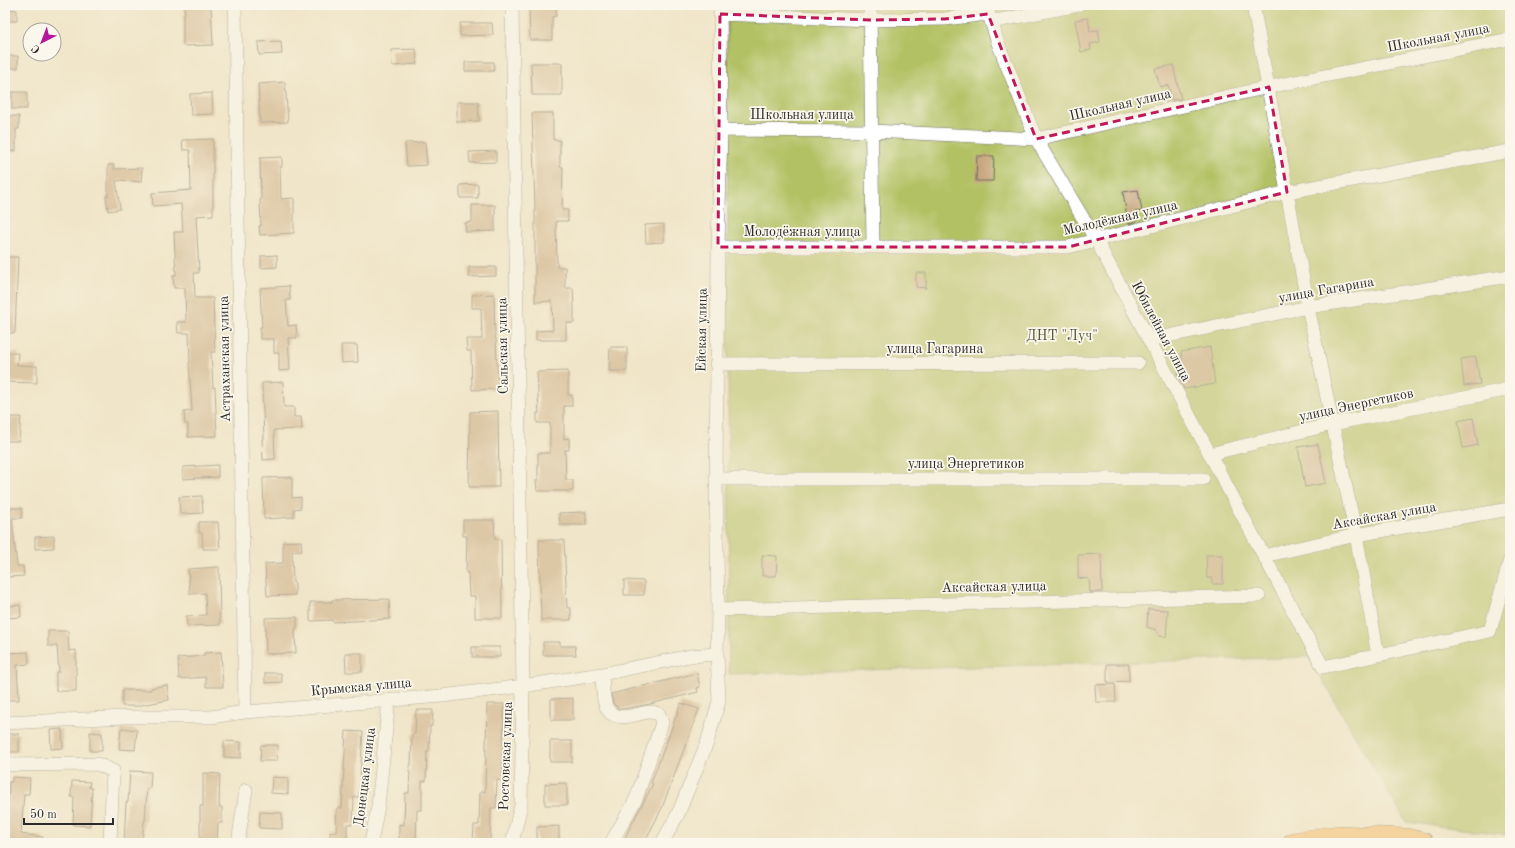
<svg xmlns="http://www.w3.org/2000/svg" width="1515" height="848" viewBox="0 0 1515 848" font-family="'Old Standard TT',serif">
	<rect width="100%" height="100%" fill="#fbf7ec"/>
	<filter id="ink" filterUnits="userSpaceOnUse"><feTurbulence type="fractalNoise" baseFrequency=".025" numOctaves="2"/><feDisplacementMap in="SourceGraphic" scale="8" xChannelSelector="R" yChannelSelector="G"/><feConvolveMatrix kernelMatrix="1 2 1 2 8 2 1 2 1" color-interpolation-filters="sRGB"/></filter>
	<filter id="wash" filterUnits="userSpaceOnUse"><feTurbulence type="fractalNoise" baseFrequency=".012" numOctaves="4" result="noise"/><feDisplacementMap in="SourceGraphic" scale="16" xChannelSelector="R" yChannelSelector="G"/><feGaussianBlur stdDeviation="0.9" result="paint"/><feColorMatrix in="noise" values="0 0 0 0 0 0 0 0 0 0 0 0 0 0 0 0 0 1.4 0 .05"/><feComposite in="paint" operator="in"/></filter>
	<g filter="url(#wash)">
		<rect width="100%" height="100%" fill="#f0e5c9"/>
		<path fill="#b2c163" stroke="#6e7647" d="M727,5H1510V835L1406,822L1309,657L729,674Z"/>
		<g id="blocks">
			<path fill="#c5a47d" d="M184,5H211L213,45L183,46V16L185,15Z
				M545,5H556V16L552,17V40H530L529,8H545Z
				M5,9L17,10V21H5Z
				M1088,18L1090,31L1098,30L1100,42L1090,44L1091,50L1081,52L1075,20Z
				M460,23H492L493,35L460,36Z
				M281,41L282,54L259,55L258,42Z
				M416,49L417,64L392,66L391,50Z
				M5,56H18V68H5Z
				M465,62H494V71H465Z
				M531,63H562V95H532Z
				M1173,65L1181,99L1172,100L1168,85L1160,87L1155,69Z
				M285,82L288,122L260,123L258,84Z
				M12,92H27V109H12Z
				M212,93L213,114L191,115L190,94Z
				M457,102H478L479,121L457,122Z
				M532,113H553V140H560V167H563L562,210H568V221H556L557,267H565V288H573L574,308V323H566V340H536V331L553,330L552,301L535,302V207Z
				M5,116H19V129H16V151H5Z
				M213,139V215L196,216L199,273H194L195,298H213L215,352H211L213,388L215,387L217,436L188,437V424H185L184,412L192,411L189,362H190L189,333H178L177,322H186L185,288H174L173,275H176L174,232H183L181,204L153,206L152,193L191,190L190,150H183L182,140Z
				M425,142L427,165L407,166L405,143Z
				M496,151V162L470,163L469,152Z
				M977,156H994L993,181H976Z
				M282,157V167H280L281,199L294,198V233L260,235L259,226H261L260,200H261L260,158Z
				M108,165H114V169L142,168L141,182L120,180V181H116L120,209L108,211L106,196H108Z
				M478,184V198H460V185Z
				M1138,190L1142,211L1135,212L1136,222L1128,224L1123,192Z
				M472,205H495V231L466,232L465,223L472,222Z
				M664,224V242L646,243L645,225Z
				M277,255V267L261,268V256Z
				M5,257H18L15,333H5Z
				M469,267H496V276L469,277Z
				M916,273H926V288L916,287Z
				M289,286L290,300H286L288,326L296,325L297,338H288L290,370L279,371V353H274V339H260V327H262L260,288Z
				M494,294L495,338H496L498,389L472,390L471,351H467L466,339H482L481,308H472V295Z
				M341,345H357L358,362L342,363Z
				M610,347H627V371H609Z
				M1210,347L1215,384L1184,389L1177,373L1184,372L1181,352Z
				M5,353H18L17,365L37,366V383L5,382Z
				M1476,357L1480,384L1464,386L1461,359Z
				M568,371V395H572V406H564V439L569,438V450H565L566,480H573V491H537L536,480H538V453H550V423H537V413H539L537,372Z
				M283,382L284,407H294V417H301L302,429L274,430L275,459L263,460L262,439H264L262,383Z
				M498,411L499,487H469L470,412Z
				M5,417H21L19,441H5Z
				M1473,418L1478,445L1463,448L1458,421Z
				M1318,444L1326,483L1305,487L1298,447Z
				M218,465V477L183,479V467Z
				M292,477V498L301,497V508L294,509V517L264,519L263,478Z
				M202,496L203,513L180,514L179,497Z
				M5,508H22V518H12L17,566H23L24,576L8,577L7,563H5Z
				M586,512V525H560L559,513Z
				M463,520H494L495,539H501L502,618H475V596H469L468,573H466L467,536H463Z
				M199,522H218L220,549H203L202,533H199Z
				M54,536V548L35,549V537Z
				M539,540H564L567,608H571V620H541Z
				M301,541L302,551H292L293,583H295V595L267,596L265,564L283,563V542Z
				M1101,554L1102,592H1090L1089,579L1078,578V555Z
				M762,555L777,556L776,576H762Z
				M1206,555H1223V584H1212V578H1207Z
				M219,567L220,625L187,626L186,616L206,615L205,593L190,594L188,569Z
				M624,580L644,581V595H624Z
				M389,599L390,619L333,622L332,620L310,621V602H332V600Z
				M20,605L21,617L5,618V606Z
				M1148,609L1168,610L1166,637L1159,636L1156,630L1147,627Z
				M297,617V629H295L296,653L266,654L265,618Z
				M48,631H68L69,651L76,650V691H56V672H59L57,646H48Z
				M543,642H560V646H575L576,655H543Z
				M472,647H500V657H472Z
				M28,652L29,664L17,665L19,700H5V653Z
				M221,652L223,687H206V677L179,679L178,658L204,656V653Z
				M345,653H362V672H346Z
				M1107,664H1129V681L1107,682Z
				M265,673H281L282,682L265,683Z
				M697,673L700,687L697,688L698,692L650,704L623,709L618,708L613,703L611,694Z
				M1115,684L1116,702H1096L1095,685Z
				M167,685L169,700L141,705V706H122V690H151V688Z
				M573,698V720H551V699Z
				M681,703L699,709L662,808L644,843H622L653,784L651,783Z
				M487,704H504L502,780H497L496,808H491L490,841H473L474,825H479L480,792H485Z
				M416,710H433L432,726H430L429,751H427L426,781H422V810H417L416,841L399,840V824L404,825L405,793H409L410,765H411L412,734H415Z
				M121,728L137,730L135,750L119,749Z
				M62,729L63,748L51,749L50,730Z
				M346,731L363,732L359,797H354L353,824H347V843H330V832H336L337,808H342Z
				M90,732L102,733V751H90Z
				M5,734H19V752H5Z
				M224,741L241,742V758L224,757Z
				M550,741H572V762H550Z
				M261,745H278L277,761H260Z
				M130,771L151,772L150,789L147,788L145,821H144L142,843H124L126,802H128Z
				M203,773L220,774L219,807H222V823H218L217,843H200V806H203Z
				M12,777L30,778L29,794H24L21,834L43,837L42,843H5V805H8L9,782H12Z
				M272,777L288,778V794L271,793Z
				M72,781L90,782L89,788H92L90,826L73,825L74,797H71Z
				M567,783V805H545V784Z
				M260,812L282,813V829L259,828Z
				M559,826V843H537V827Z"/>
		</g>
	</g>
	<g filter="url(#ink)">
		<use href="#blocks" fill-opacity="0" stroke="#706c62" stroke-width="1"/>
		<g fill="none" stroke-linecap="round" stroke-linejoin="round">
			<defs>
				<path id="minor" d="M235,5L245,712
					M512,5L523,686L521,805L512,843
					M870,5L873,246
					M986,5L998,43L1036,139L1096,240L1323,667L1490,631L1510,560
					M1253,5L1308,307L1356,535L1378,655
					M720,14L870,20L945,19L988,14
					M991,22L1078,5
					M721,130L872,131L1036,139L1269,87L1510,39
					M718,247H1068L1287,192L1510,151
					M1149,340L1308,307L1510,276
					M716,364L1138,363
					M1210,454L1332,424L1510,389
					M716,479H1203
					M1264,556L1356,535L1510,509
					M718,610L1259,596
					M602,674C604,698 600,724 635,715C646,713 647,710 659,714L662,723L636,799L611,843
					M5,723L126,717H211L245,712L442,696L523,686L602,674L690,656L717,654
					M5,765L97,764L113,771L110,843
					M238,843L246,790
					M371,843L378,806L389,700
					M662,843L678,814L707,743L719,701L717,654L718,610L716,479L718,247L721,130L720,5"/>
				<path id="primary" d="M1293,843L1338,836L1406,839L1423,843"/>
			</defs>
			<use href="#minor" stroke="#706c62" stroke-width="14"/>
			<use href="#primary" stroke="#706c62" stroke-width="22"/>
			<use href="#minor" stroke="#fff" stroke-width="13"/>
			<use href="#primary" stroke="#fbbd6e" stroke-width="21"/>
		</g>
	</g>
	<path d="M0 0H1515V848H0ZM720,14L870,20L945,19L988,14L1036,139L1269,87L1287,192L1068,247H718Z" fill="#f0e5c9" fill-opacity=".55" fill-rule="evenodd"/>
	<path fill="none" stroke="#c2185b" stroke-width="3" stroke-dasharray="8 5" stroke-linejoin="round" d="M720,14L870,20L945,19L988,14L1036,139L1269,87L1287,192L1068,247H718Z"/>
	<g text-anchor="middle" stroke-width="3.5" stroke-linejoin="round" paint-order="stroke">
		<g font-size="14" fill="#2b2b2b" stroke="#fbf7ec">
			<text transform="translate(1438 37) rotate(-11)" y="5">Школьная улица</text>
			<text transform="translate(1120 104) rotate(-13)" y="5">Школьная улица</text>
			<text x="802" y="119">Школьная улица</text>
			<text transform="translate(1120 217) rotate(-13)" y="5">Молодёжная улица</text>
			<text x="802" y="236">Молодёжная улица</text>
			<text transform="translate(1326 289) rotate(-10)" y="5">улица Гагарина</text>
			<text transform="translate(701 330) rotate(-89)" y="5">Ейская улица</text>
			<text transform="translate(1162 331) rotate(62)" y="5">Юбилейная улица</text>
			<text transform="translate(502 346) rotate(-91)" y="5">Сальская улица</text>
			<text x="935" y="353">улица Гагарина</text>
			<text transform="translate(224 359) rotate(-91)" y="5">Астраханская улица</text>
			<text transform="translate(1356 404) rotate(-12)" y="5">улица Энергетиков</text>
			<text x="966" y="468">улица Энергетиков</text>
			<text transform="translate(1384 515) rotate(-10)" y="5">Аксайская улица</text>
			<text transform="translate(994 586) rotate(-1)" y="5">Аксайская улица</text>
			<text transform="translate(361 686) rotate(-5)" y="5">Крымская улица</text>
			<text transform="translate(505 756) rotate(-88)" y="5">Ростовская улица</text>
			<text transform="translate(364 777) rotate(-83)" y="5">Донецкая улица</text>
		</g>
		<g font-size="14" fill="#54583c" stroke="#fbf7ec">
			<text x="1062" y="340">ДНТ "Луч"</text>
		</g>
	</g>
	<rect width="1515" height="848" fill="none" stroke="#fbf7ec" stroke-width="20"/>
	<g transform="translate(42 42) rotate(222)"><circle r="19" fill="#fbf7ec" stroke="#a8a59f"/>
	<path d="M0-3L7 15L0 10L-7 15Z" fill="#b5179e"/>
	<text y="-6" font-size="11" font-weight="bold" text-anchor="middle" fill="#2b2b2b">С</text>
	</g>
	<path d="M24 818v6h89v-6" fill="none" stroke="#2b2b2b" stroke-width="2"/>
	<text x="30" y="818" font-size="12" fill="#2b2b2b" stroke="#fbf7ec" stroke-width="3" paint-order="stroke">50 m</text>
</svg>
